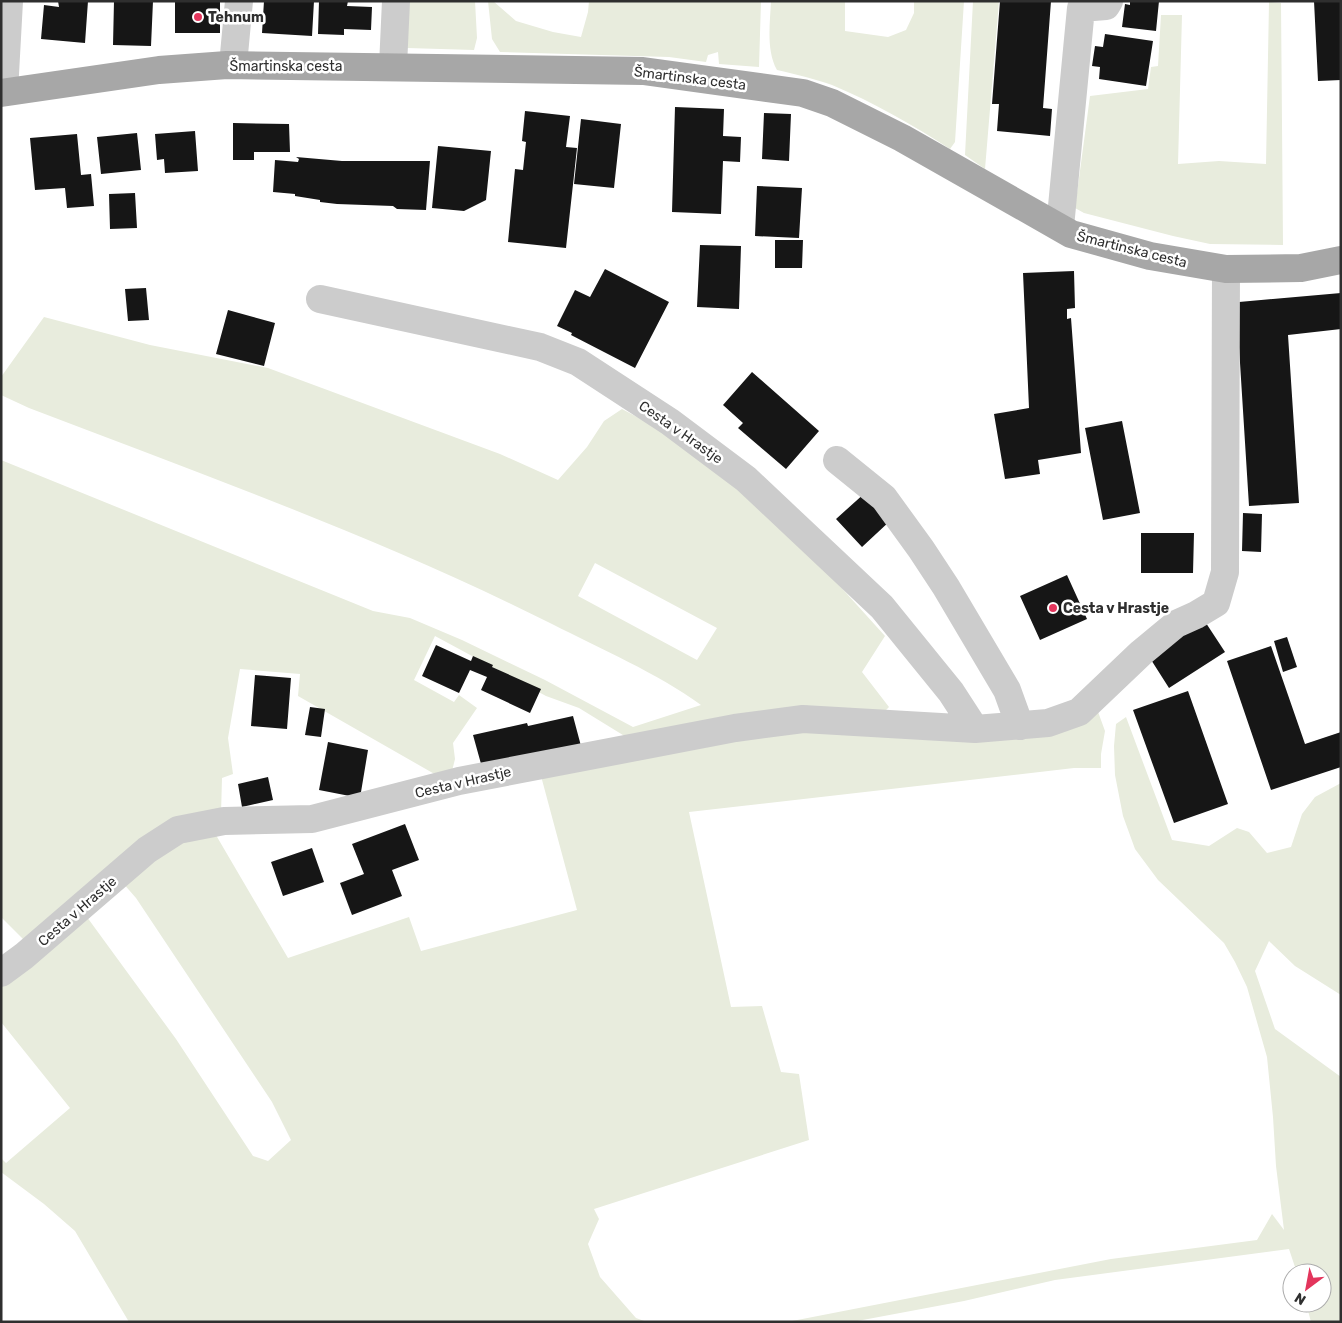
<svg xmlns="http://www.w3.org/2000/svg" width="1342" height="1323" viewBox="0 0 1342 1323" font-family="Rubik,sans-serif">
	<rect width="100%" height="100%" fill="#fff"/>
	<path fill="#e8ecdd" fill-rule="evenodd" d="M404,1H475L477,38L474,50L407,48Z
		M488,1H493L516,21L553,32L581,37L588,12L589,1H761L759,67L719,64L718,52L708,55L706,62L669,57L500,52L492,39Z
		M771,1H845V31L888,37L906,30L914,13V1H964L955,142L950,149C913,125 873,102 832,85C815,79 795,74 777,70C766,50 770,24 771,1Z
		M973,1H999L985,169L965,155Z
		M1269,2L1281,3L1283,245L1210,244L1173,236L1084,213L1075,208L1090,96L1148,89L1151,67L1158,66L1161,15H1182L1178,164L1219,161L1266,164Z
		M44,317L150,345L268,368L500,454L558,480L587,447L604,421L622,409L656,427L725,473L838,584L885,636L862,672L889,707L879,717L631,740L579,708L546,696L435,636L414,680L454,702L459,695L477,708L453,743L455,759L451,775L438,776L298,696L300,674L240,669L228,738L233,774L222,778L221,814L27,943L1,917V460L373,611L410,618L462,640L545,680L633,727L701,705C657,673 601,649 552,624C383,539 204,475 29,408L1,395V377ZM595,563L717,628L697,660L578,596Z
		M1097,709L1105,731L1101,754V768H1074L689,812L731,1007L762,1006L781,1072L799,1074L809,1140L594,1209L599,1219L588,1244L600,1277L636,1318L647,1322H129L75,1231L44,1204L1,1172V1158L6,1163L70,1108L1,1022V984L84,913L176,1039L253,1156L268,1161L291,1140L272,1102L136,898L122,882L183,838L213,830L288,958L409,917L421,951L577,910L541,776L746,731Z
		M1126,717L1172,840L1209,846L1237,828L1249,832L1267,853L1291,847L1302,814L1315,797L1341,783V995L1295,966L1269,941L1255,971L1275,1029L1341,1077V1322H1311L1306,1303H1322V1273H1297L1289,1249L1055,1280L964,1301L852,1322H787L1111,1259L1257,1240L1272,1214L1284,1230L1276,1166L1273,1117L1267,1057L1247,987L1235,962L1224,943L1158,880L1135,849L1123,816L1115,775L1114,746L1116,724Z"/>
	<path fill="#161616" d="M58,1H88L85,43L41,39L44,5L59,7Z
		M114,1H153L151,46L113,45Z
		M175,1H220V33H175Z
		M264,1H314L312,36L262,33Z
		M319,1H348L347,6L372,7L371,30L344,29V35L318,34Z
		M1000,1H1051L1043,108L1052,109L1050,136L997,131L999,104H992Z
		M1130,1H1159L1156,31L1122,27L1125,4L1130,5Z
		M1314,1H1341V80L1318,81Z
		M1105,34L1153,41L1146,86L1099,79L1100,67L1092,66L1095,46L1103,47Z
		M675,107L724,109L723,136L741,137L740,162L723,161L721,214L672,212Z
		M525,111L570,116L566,147L577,148L566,248L508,242L515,169L523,170L526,142L522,141Z
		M764,113L791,114L789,161L762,159Z
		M581,119L621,124L614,188L574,184Z
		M233,123L289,124L290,152H254V160H233Z
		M195,131L198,171L165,173L164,159L157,160L155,134Z
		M137,133L141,170L101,174L97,137Z
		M77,134L81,175L91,174L94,206L67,208L65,188L35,190L30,138Z
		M438,146L491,151L486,200L464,211L432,208Z
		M296,157L342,161H430L426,210L397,209L393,206L337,204L320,202V200L295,196V194L273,192L275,160L298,162L299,159Z
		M757,186L802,188L799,238L755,236Z
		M135,193L137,228L110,229L109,194Z
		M775,240H803L802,268H775Z
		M700,245L741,246L739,309L697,307Z
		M605,269L669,302L635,368L571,335L572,333L557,326L575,290L590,297Z
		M1074,271L1075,308L1067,309V319L1071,318L1081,453L1038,460L1040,474L1005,479L994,414L1029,408L1023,273Z
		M146,288L149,320L128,321L125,289Z
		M1341,293V329L1288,335L1299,503L1249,506L1238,331L1239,302Z
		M228,310L275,323L264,366L216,354Z
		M752,372L819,431L786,469L738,428L743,423L723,405Z
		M1122,421L1140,513L1103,520L1085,428Z
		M866,492L891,520L862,547L836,519Z
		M1243,513L1262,514L1261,552L1242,551Z
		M1141,533H1194L1193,573H1141Z
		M1067,575L1087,619L1040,640L1020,596Z
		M1204,620L1225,652L1169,688L1148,655Z
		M1287,637L1297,667L1283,672L1274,641Z
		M436,645L471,661L473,656L493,665L492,667L541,689L530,713L481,690L487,677L470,670L459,693L422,676Z
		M1271,646L1305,744L1341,732V767L1271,790L1227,661Z
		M255,675L291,678L287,729L251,726Z
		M1188,691L1228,804L1174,823L1133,710Z
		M310,707L325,709L321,737L305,735Z
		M573,716L581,746L483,771L473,735L527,723L528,726Z
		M328,742L368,750L360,798L319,790Z
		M268,777L273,800L242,807L238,784Z
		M405,824L419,860L392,870L402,896L352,915L340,883L364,874L352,844Z
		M312,848L324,882L283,896L271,862Z"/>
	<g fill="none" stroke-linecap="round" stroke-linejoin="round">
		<path stroke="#ccc" stroke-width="28" d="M233,65L239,1
			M393,66L396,1
			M4,92L9,1
			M1060,227L1081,8L1106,6L1109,1
			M320,299L540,347L578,362L670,422L746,479L882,607L951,692L975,729
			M837,460L884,498L921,549L946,587L1007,690L1020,726
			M1,973L24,956L147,850L178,830L224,821L312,819L459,781L735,728L803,719L975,729L1048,723L1079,712L1141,653L1176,624L1196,615L1216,603L1225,572L1226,269"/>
		<path stroke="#a7a7a7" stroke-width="28" d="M1,93L159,70L227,65L643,71L803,93L832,103L902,138L1071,234L1150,256L1226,269L1301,268L1341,260"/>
	</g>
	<g fill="#e3355c" stroke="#fff" stroke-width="2">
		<circle cx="198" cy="17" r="5"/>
		<circle cx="1053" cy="608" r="5"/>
	</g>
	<g text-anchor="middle" stroke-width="5" stroke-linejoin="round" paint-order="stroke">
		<g font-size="14" font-weight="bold" fill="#2f2f2f" stroke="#fff" text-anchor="start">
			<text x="208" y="22">Tehnum</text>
			<text x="1063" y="613">Cesta v Hrastje</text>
		</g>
		<g font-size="14" fill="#2f2f2f" stroke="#fff">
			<text x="286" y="71">Šmartinska cesta</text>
			<text transform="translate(690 78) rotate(7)" y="5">Šmartinska cesta</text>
			<text transform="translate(1132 249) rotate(14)" y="5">Šmartinska cesta</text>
			<text transform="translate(681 432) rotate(35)" y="5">Cesta v Hrastje</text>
			<text transform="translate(463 782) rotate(-13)" y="5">Cesta v Hrastje</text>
			<text transform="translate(77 911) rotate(-41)" y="5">Cesta v Hrastje</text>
		</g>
	</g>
	<rect width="1342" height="1323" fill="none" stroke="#2f2f2f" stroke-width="5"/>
	<g transform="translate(1307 1288) rotate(212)"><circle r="24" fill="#ffffff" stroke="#acacac"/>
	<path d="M0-4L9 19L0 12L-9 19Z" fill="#e3355c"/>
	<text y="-8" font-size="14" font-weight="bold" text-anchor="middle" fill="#2f2f2f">N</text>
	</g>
</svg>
